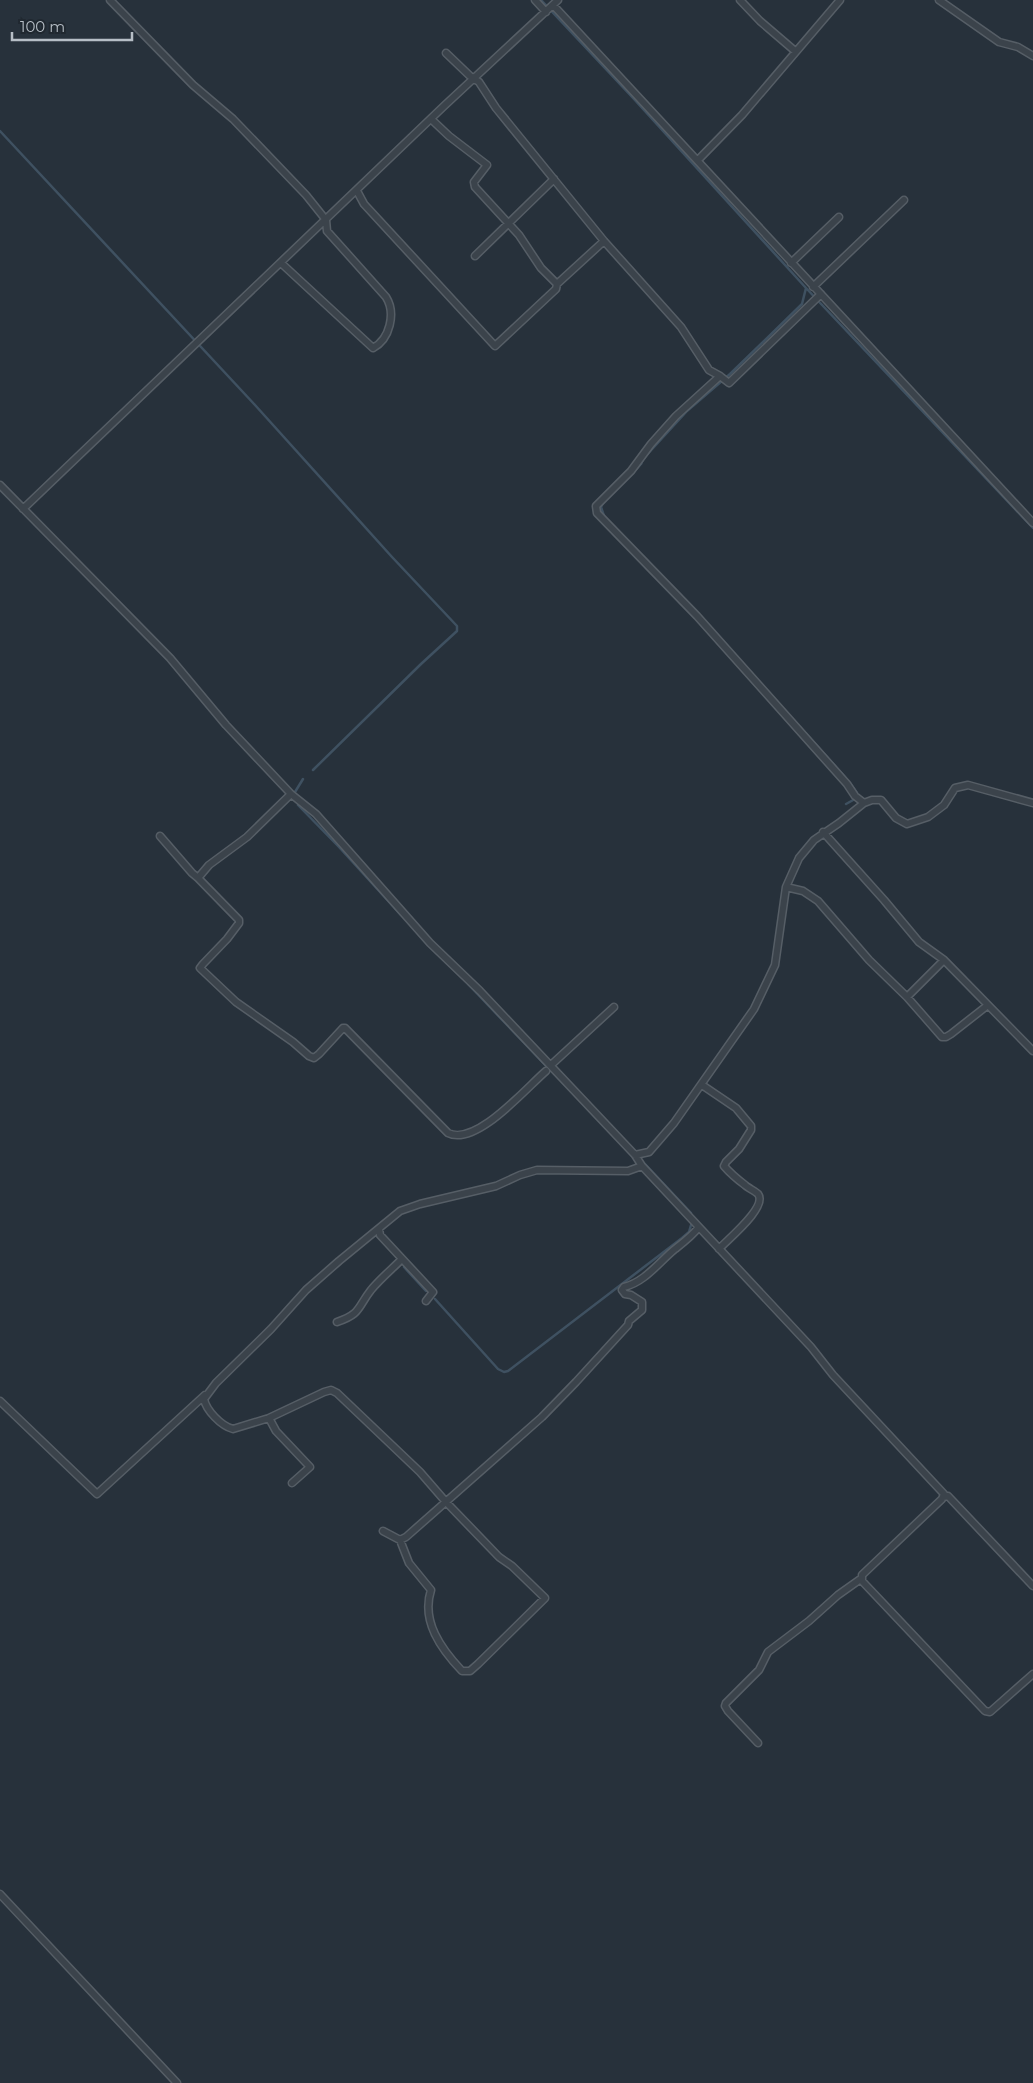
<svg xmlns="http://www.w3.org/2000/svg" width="1033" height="2083" viewBox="0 0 1033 2083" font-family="Montserrat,sans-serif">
	<rect width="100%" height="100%" fill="#27313b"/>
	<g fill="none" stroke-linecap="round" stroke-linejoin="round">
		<path stroke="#3f5161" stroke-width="2.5" d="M541,0L633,98L806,288L1033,528
			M0,131L255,405L392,557L457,626V631L421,664L313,770
			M630,476L641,464L643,459L687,411L730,374L802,304L806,288
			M603,503L601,507L604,516
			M800,727L845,777
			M295,792L303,779
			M846,804L855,799L857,793L850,783
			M298,805L339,847L401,915
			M469,985L550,1070
			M645,1164L691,1213
			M404,1267L426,1291
			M435,1299L498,1369L504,1372L508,1371L682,1238L689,1232L691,1225"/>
		<defs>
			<path id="street" d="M110,0L193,85L233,119L306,195L326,220L327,231L386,297C396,313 390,339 373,348L281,263
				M535,0L546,12
				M740,0L760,21L795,51
				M939,0L999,42L1018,47L1033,56
				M553,5L1033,523
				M446,53L470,76L479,82L496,108L604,241L681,327L709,370L720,376
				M431,119L449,136L487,165L474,182L475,187L519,235L541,268L557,284L604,241
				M698,160L742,115L840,0
				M357,191L364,204L495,346L556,289L557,284
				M475,256L554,179
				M791,263L839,217
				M813,287L904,200
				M0,485L170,658L226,725L291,794L316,814L430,943L480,991L635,1155L642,1166L811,1347L833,1375L944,1494L942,1499L862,1575V1581L985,1711L990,1712L1033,1674
				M23,509L444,106L558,0
				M864,803L872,800H881L896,818L907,824L928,817L944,805L955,788L968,785L1033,803
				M823,832L884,900L919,942L944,960L1033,1051
				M160,836L192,873L198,878L239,920V923L227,939L203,964L200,968L236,1002L293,1042L309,1056L314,1058L319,1054L343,1028H345L448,1133C476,1147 526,1088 546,1071
				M198,878L209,865L247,837L291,794
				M786,887L803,891L818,901L869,960L907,997L942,1037H946L951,1034L988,1005
				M907,997L944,960
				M551,1065L614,1007
				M702,1085L736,1108L751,1126V1130L739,1149L726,1162L724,1166C730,1173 737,1179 745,1185C748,1188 755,1191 758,1194C768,1207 728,1239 719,1249
				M635,1155L649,1152L674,1123L754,1009L775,965L786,887L799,858L814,840L839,823L864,803L855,796L847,784L697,616L597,513L596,506L631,471L651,444L676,416L720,376L729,383L821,294
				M379,1229L380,1235L433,1292L426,1301
				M337,1322C361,1314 357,1308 371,1290C380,1279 392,1269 402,1259
				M0,1401L97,1494L205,1395
				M269,1418L276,1431L310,1467L292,1483
				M943,1497L948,1496L1033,1586
				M383,1531L400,1540L406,1537L542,1417L576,1382L628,1325L629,1321L642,1310V1302L631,1295L625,1294L622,1290L624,1287C645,1282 659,1262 675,1249C684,1242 692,1236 699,1227
				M400,1540L409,1563L431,1590C421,1621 441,1649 462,1671H470L478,1664L545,1598L512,1566L499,1557L446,1502L420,1472L337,1393L331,1390L324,1392L269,1418L233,1429C221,1426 206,1410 204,1399L216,1383L271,1329L306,1290L339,1261L400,1211L420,1204L496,1186L520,1175L537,1170L628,1171L642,1166
				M758,1743L728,1711L725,1706L726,1703L759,1670L768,1652L809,1621L838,1595L862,1578
				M0,1894L177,2083"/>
		</defs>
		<use href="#street" stroke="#565e66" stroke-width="9"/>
		<use href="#street" stroke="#3b434b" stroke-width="6"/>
	</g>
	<path d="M12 32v8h120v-8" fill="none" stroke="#b6bec6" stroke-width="2.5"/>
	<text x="20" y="32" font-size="15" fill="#b6bec6" stroke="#202830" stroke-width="4" paint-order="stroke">100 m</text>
</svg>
